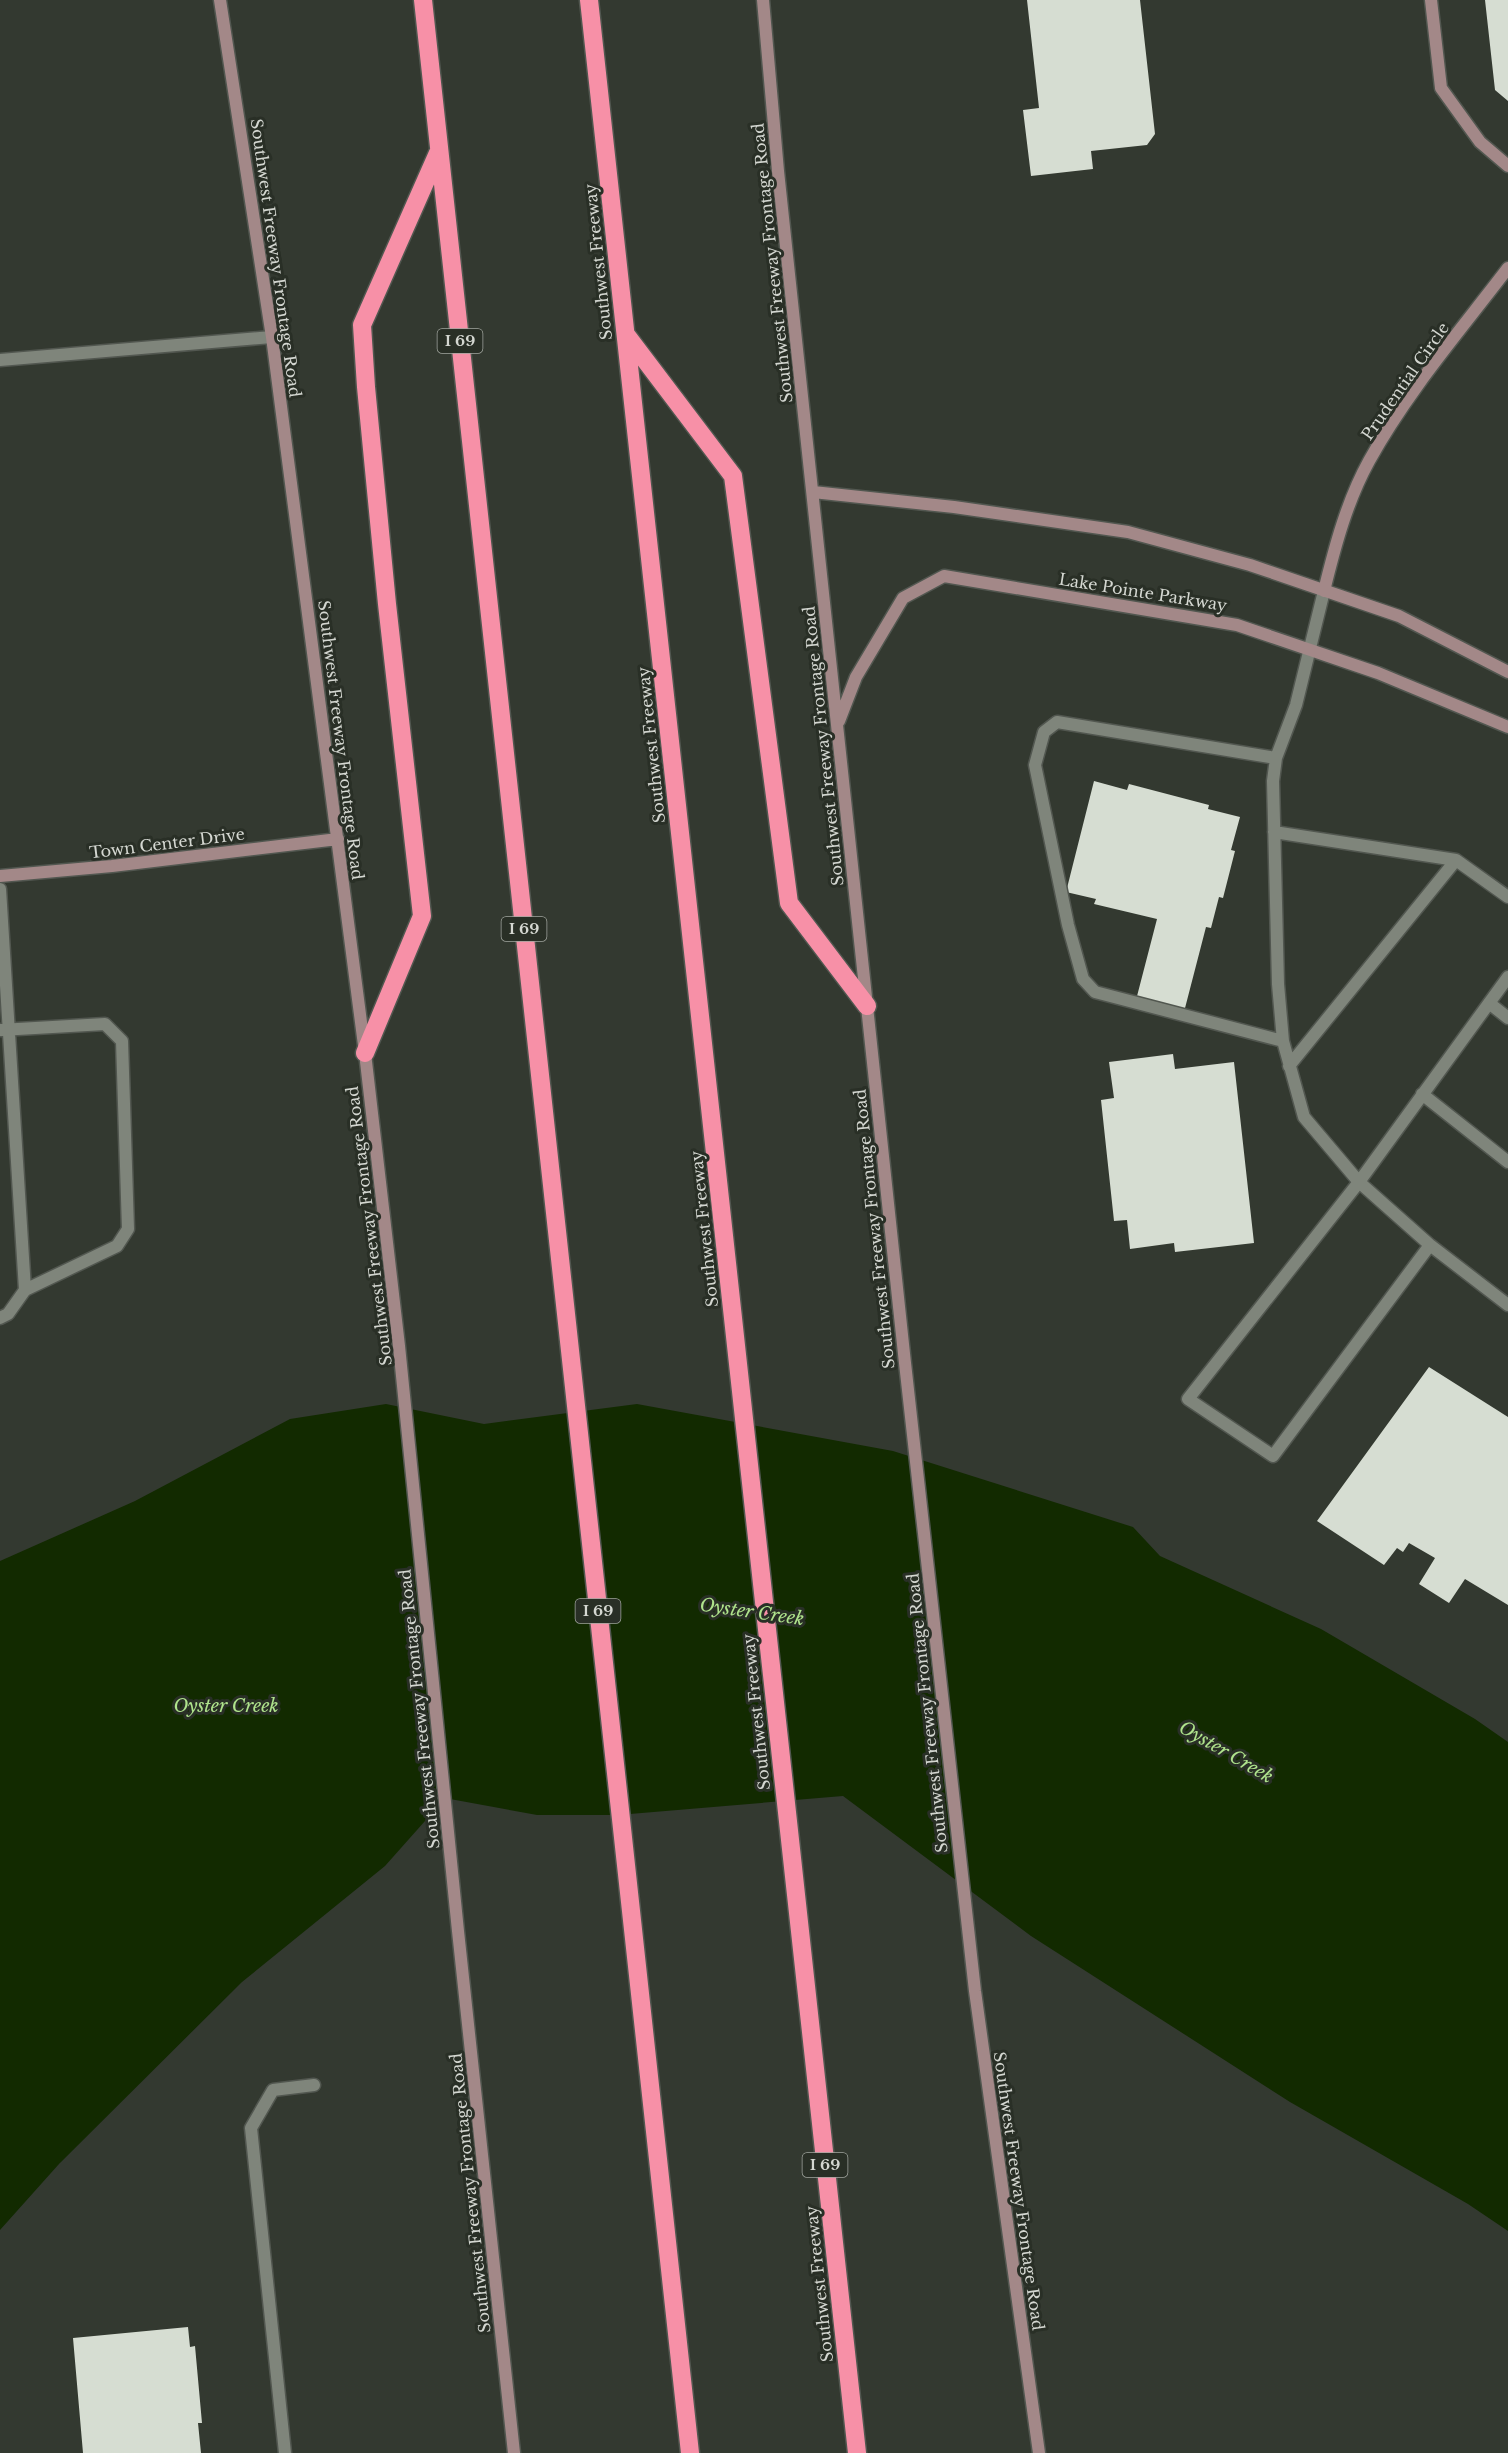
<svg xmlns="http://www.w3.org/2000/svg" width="1508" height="2453" viewBox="0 0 1508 2453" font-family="'Libre Baskerville',serif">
	<rect width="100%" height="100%" fill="#333930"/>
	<path fill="#122a00" d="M386,1404L484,1424L637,1404L893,1451L1133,1527L1160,1556L1321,1629L1475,1719L1508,1742V2231L1468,2204L1290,2102L1031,1936L843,1796L618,1815H537L450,1799L433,1812L385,1866L242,1982L59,2164L0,2230V1561L135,1501L290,1419Z"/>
	<path fill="#d6ddd2" d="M1027,0H1140L1155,134L1147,145L1091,151L1093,169L1031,176L1023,110L1039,108Z
		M1485,0H1508V101L1495,90Z
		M1094,781L1127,790L1129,784L1209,805L1208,809L1240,817L1231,850L1235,851L1223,898L1219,897L1211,928L1206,927L1184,1012L1136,1000L1157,919L1094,904L1096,899L1066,892Z
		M1173,1054L1175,1069L1234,1062L1254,1243L1175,1252L1174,1243L1130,1249L1127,1220L1114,1221L1101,1100L1114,1098L1109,1062Z
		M1429,1367L1508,1417V1605L1465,1579L1449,1603L1419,1584L1435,1558L1409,1543L1403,1552L1397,1548L1384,1565L1317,1521Z
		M188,2327L190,2347L195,2346L202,2423H198L201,2453H83L73,2338Z"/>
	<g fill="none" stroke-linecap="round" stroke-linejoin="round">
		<defs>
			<path id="lane" d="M0,360L272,337
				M1324,591L1296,705L1276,758L1273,781L1278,984L1283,1041L1304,1117L1359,1182L1430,1245L1508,1305
				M1276,758L1057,722L1044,732L1035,765L1068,925L1083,979L1095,992L1283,1041
				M1274,832L1456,860L1289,1066
				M1456,860L1508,897
				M0,889L25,1290L8,1314L0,1318
				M1489,1003L1508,1018
				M0,1030L105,1024L122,1041L128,1229L117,1246L25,1290
				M1422,1094L1508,1162
				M1430,1245L1273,1456L1188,1399L1359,1182L1508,977
				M285,2453L251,2128L273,2090L314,2085"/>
			<path id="secondary" d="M220,0L272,337L365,1053L399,1346L458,1931L514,2453
				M763,0L778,171L905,1363L975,1991L1039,2453
				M1431,0L1441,88L1480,142L1508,166
				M813,492L954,507L1128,532L1250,565L1399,616L1508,672
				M1324,591C1335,546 1347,501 1369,461C1407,392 1460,331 1508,268
				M839,721L856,677L903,598L944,576L1237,625L1378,673L1508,727
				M0,876L112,866L338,839"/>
			<path id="highway" d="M423,0L690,2453
				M589,0L857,2453
				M627,336L733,476L789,903L867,1006
				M365,1053L422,916L387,604L366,387L362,325L438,153"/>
		</defs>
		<use href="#lane" stroke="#525750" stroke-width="15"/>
		<use href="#secondary" stroke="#525750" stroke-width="15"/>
		<use href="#highway" stroke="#525750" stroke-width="21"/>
		<use href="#lane" stroke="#7f857b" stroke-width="12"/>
		<use href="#secondary" stroke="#a38888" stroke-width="12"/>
		<use href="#highway" stroke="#f790a7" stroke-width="18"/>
	</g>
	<g text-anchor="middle" stroke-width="6" stroke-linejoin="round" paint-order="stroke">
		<g fill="#292f26" stroke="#a1a59e" stroke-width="1.5">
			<rect x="437.5" y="329" width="45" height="24" rx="4.5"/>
			<rect x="501.5" y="917" width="45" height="24" rx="4.5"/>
			<rect x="575.5" y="1599" width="45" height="24" rx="4.5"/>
			<rect x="802.5" y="2153" width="45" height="24" rx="4.5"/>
		</g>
		<g font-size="15" font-weight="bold" fill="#d4d7d1">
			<text x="460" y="346">I 69</text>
			<text x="524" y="934">I 69</text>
			<text x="598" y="1616">I 69</text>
			<text x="825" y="2170">I 69</text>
		</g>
		<g font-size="16" fill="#d4d7d1" stroke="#292f26">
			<text transform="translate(276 258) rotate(82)" y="6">Southwest Freeway Frontage Road</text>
			<text transform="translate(598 262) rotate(-96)" y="6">Southwest Freeway</text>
			<text transform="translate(772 263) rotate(-96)" y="6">Southwest Freeway Frontage Road</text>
			<text transform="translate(1405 381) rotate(-55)" y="6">Prudential Circle</text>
			<text transform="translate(1143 592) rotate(9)" y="6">Lake Pointe Parkway</text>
			<text transform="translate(341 740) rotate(83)" y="6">Southwest Freeway Frontage Road</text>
			<text transform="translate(651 745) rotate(-96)" y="6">Southwest Freeway</text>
			<text transform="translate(823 746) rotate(-96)" y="6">Southwest Freeway Frontage Road</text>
			<text transform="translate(167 843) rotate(-7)" y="6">Town Center Drive</text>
			<text transform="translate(369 1226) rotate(-97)" y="6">Southwest Freeway Frontage Road</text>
			<text transform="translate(704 1229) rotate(-96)" y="6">Southwest Freeway</text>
			<text transform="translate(874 1229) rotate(-96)" y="6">Southwest Freeway Frontage Road</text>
			<text transform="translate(419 1709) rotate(-96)" y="6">Southwest Freeway Frontage Road</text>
			<text transform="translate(756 1712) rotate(-96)" y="6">Southwest Freeway</text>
			<text transform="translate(927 1713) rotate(-96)" y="6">Southwest Freeway Frontage Road</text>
			<text transform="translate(1019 2191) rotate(82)" y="6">Southwest Freeway Frontage Road</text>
			<text transform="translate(470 2193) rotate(-96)" y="6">Southwest Freeway Frontage Road</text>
			<text transform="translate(819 2284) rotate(-96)" y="6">Southwest Freeway</text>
		</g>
		<g font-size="18" font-style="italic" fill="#afe38c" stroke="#292f26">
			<text transform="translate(752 1612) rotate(8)" y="6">Oyster Creek</text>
			<text x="226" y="1712">Oyster Creek</text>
			<text transform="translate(1226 1752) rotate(30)" y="6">Oyster Creek</text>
		</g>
	</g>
</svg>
